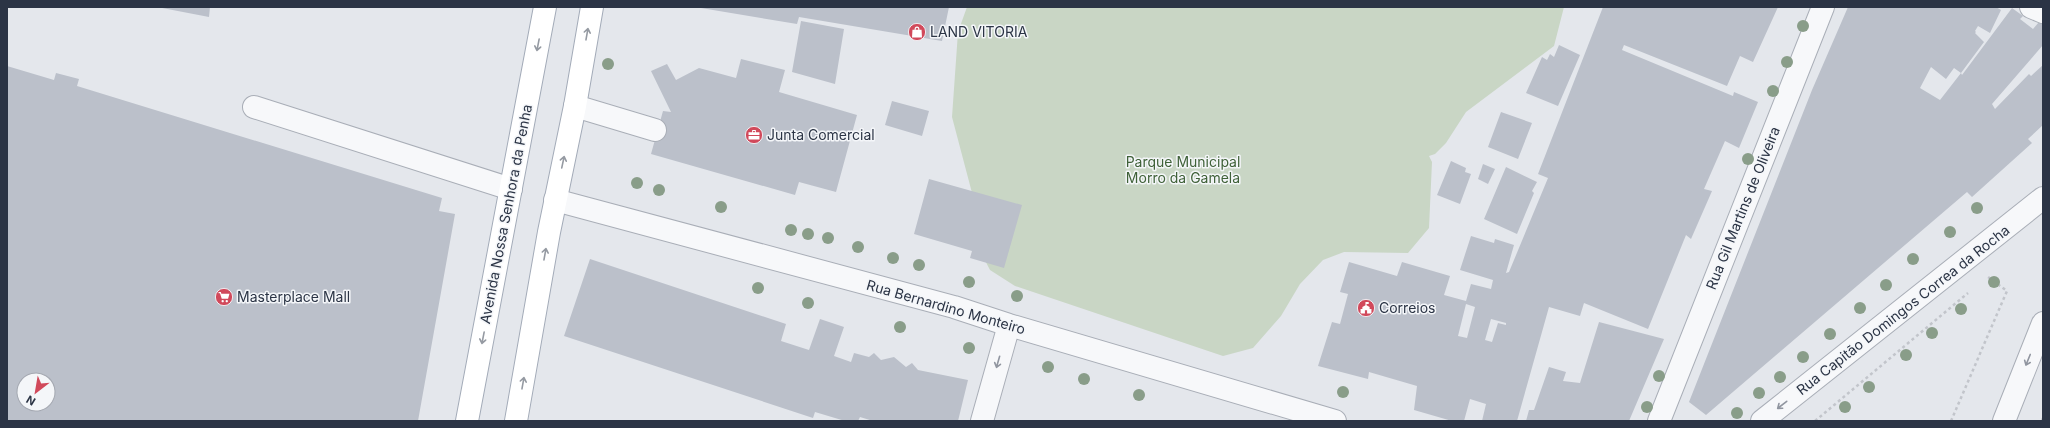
<svg xmlns="http://www.w3.org/2000/svg" width="2050" height="428" viewBox="0 0 2050 428" font-family="Inter,sans-serif">
	<rect width="100%" height="100%" fill="#e4e7ec"/>
	<path fill="#c9d6c5" d="M967,7H1564L1554,46L1466,112L1446,143L1435,154L1429,156L1432,162L1429,228L1408,253L1344,252L1323,260L1300,284L1281,316L1253,348L1223,356L1015,286L990,270L976,243V208L952,117L958,32Z"/>
	<path fill="#bbc0ca" fill-rule="evenodd" d="M157,7H210L209,17Z
		M695,7H949L942,41L799,17L797,24Z
		M1603,7H1778L1753,62L1740,56L1727,86L1624,45L1622,50L1733,96L1734,92L1758,102L1739,148L1725,141L1704,189L1712,191L1691,239L1686,235L1648,329L1584,303L1580,316L1549,307L1517,421H1482L1486,404L1470,399L1464,421H1452L1414,410L1417,386L1369,372L1368,379L1318,366L1332,322L1340,324L1348,294L1340,292L1349,262L1397,276L1402,262L1450,276L1444,295L1466,301L1471,284L1491,289L1493,280L1460,270L1471,236L1494,243L1495,239L1514,245L1506,273L1509,272L1548,178L1538,174ZM1466,304L1475,307L1467,338L1458,336ZM1491,319L1506,323V325L1498,323L1492,342L1485,340Z
		M1848,7H1996L2001,10L1990,33L1978,26L1975,31L1976,32L1975,33L1984,42L1961,73L1954,68L1946,79L1931,67L1920,88L1940,100L1961,73L1962,75L2012,8L2023,16L2020,19L2033,29L2039,22L2043,25V45L1992,104L1995,109L2029,74L2031,76L2043,65V125L2028,139L2032,143L1972,197L1967,192L1706,415L1689,402L1812,90Z
		M801,21L844,29L835,84L792,72Z
		M1559,45L1580,55L1558,106L1526,93L1542,57L1547,60L1550,54L1554,57Z
		M741,59L785,70L779,92L857,115L836,192L799,182L795,195L651,154L663,111L671,112L651,71L667,64L676,80L699,68L736,78Z
		M7,66L54,80L56,73L79,79L77,86L442,198L439,211L455,214L418,421H7ZM24,380H48V404H24Z
		M892,101L929,111L922,136L885,125Z
		M1501,112L1532,123L1518,159L1488,147Z
		M1451,161L1466,168L1465,172L1471,174L1460,204L1437,195Z
		M1483,164L1495,169L1488,184L1478,179Z
		M1506,167L1537,182L1532,191L1534,193L1517,234L1484,219Z
		M929,179L1022,205L1004,268L970,258L972,251L914,234Z
		M590,259L786,324L781,341L809,350L820,319L844,327L834,356L851,362L854,353L869,357L874,353L881,360L894,357L906,367L912,363L918,370L968,380L958,421H873L860,417L858,421H845L815,412L813,418L564,336Z
		M1599,322L1664,339L1629,421H1526L1529,410H1534L1549,367L1566,372L1563,381L1580,383Z"/>
	<g fill="none" stroke-linecap="round" stroke-linejoin="round">
		<defs>
			<path id="minor" d="M2031,7L2043,12
				M575,106L655,130
				M254,107L511,189
				M555,200L954,307L1009,325L1335,421
				M982,421L1009,325
				M1659,421L1823,7
				M1762,421L2043,198
				M2004,421L2043,323"/>
			<path id="major" d="M467,421L545,7
				M516,421L549,232L575,106L592,7"/>
		</defs>
		<use href="#minor" stroke="#a9aeb7" stroke-width="24"/>
		<use href="#major" stroke="#a3abb8" stroke-width="24"/>
		<path stroke="#c2c5cb" stroke-width="2.5" stroke-dasharray="3 3" stroke-linecap="butt" d="M1815,421L1968,293
			M1951,421L2007,291L1988,277L1986,278
			M2042,421L2043,418"/>
		<use href="#minor" stroke="#f7f8fa" stroke-width="22"/>
		<use href="#major" stroke="#fff" stroke-width="22"/>
	</g>
	<g fill="#899d89">
		<circle cx="1803" cy="26" r="6"/>
		<circle cx="1787" cy="62" r="6"/>
		<circle cx="608" cy="64" r="6"/>
		<circle cx="1773" cy="91" r="6"/>
		<circle cx="1748" cy="159" r="6"/>
		<circle cx="637" cy="183" r="6"/>
		<circle cx="659" cy="190" r="6"/>
		<circle cx="721" cy="207" r="6"/>
		<circle cx="1977" cy="208" r="6"/>
		<circle cx="791" cy="230" r="6"/>
		<circle cx="1950" cy="232" r="6"/>
		<circle cx="808" cy="234" r="6"/>
		<circle cx="828" cy="238" r="6"/>
		<circle cx="858" cy="247" r="6"/>
		<circle cx="893" cy="258" r="6"/>
		<circle cx="1913" cy="259" r="6"/>
		<circle cx="919" cy="265" r="6"/>
		<circle cx="969" cy="282" r="6"/>
		<circle cx="1994" cy="282" r="6"/>
		<circle cx="1886" cy="285" r="6"/>
		<circle cx="758" cy="288" r="6"/>
		<circle cx="1017" cy="296" r="6"/>
		<circle cx="808" cy="303" r="6"/>
		<circle cx="1860" cy="308" r="6"/>
		<circle cx="1961" cy="309" r="6"/>
		<circle cx="900" cy="327" r="6"/>
		<circle cx="1932" cy="333" r="6"/>
		<circle cx="1830" cy="334" r="6"/>
		<circle cx="969" cy="348" r="6"/>
		<circle cx="1906" cy="355" r="6"/>
		<circle cx="1803" cy="357" r="6"/>
		<circle cx="1048" cy="367" r="6"/>
		<circle cx="1659" cy="376" r="6"/>
		<circle cx="1780" cy="377" r="6"/>
		<circle cx="1084" cy="379" r="6"/>
		<circle cx="1869" cy="387" r="6"/>
		<circle cx="1343" cy="392" r="6"/>
		<circle cx="1759" cy="393" r="6"/>
		<circle cx="1139" cy="395" r="6"/>
		<circle cx="1647" cy="407" r="6"/>
		<circle cx="1845" cy="407" r="6"/>
		<circle cx="1737" cy="413" r="6"/>
	</g>
	<defs><path id="oneway-shaft" d="M-6 0H5M1.5-3L5.5 0L1.5 3" fill="none" stroke-width="1.6" stroke-linecap="round" stroke-linejoin="round"/></defs>
	<g stroke="#959aa2">
		<use href="#oneway-shaft" transform="translate(587 34) rotate(-80)"/>
		<use href="#oneway-shaft" transform="translate(538 45) rotate(101)"/>
		<use href="#oneway-shaft" transform="translate(563 162) rotate(-78)"/>
		<use href="#oneway-shaft" transform="translate(545 254) rotate(-80)"/>
		<use href="#oneway-shaft" transform="translate(483 338) rotate(101)"/>
		<use href="#oneway-shaft" transform="translate(523 383) rotate(-80)"/>
	</g>
	<g stroke="#9196a0">
		<use href="#oneway-shaft" transform="translate(2028 360) rotate(112)"/>
		<use href="#oneway-shaft" transform="translate(998 362) rotate(106)"/>
		<use href="#oneway-shaft" transform="translate(1782 405) rotate(142)"/>
	</g>
	<defs>
		<symbol id="shop-disc" viewBox="-11 -11 22 22"><circle r="9.5" fill="#d1495b" stroke="#f4f6f9"/><path d="M-5-2.5h2.3a2.7 3.5 0 0 1 5.4 0H5L5.5 6h-11ZM-1.5-2.5h3a1.5 2.3 0 0 0-3 0Z" fill="#fff"/></symbol>
		<symbol id="office-disc" viewBox="-11 -11 22 22"><circle r="9.5" fill="#d1495b" stroke="#f4f6f9"/><path d="M-6-3h4V-5.5h4V-3h4V5H-6ZM-1-4.5V-3h2v-1.5ZM-6 0V1H6V0Z" fill="#fff"/></symbol>
		<symbol id="supermarket-disc" viewBox="-11 -11 22 22"><circle r="9.5" fill="#d1495b" stroke="#f4f6f9"/><path d="M-6-5.5h2.5l.6 2H6L4.5 2H-2.5L-4.4-4H-6ZM-1.5 3.2a1.3 1.3 0 1 0 .1 0ZM3 3.2a1.3 1.3 0 1 0 .1 0Z" fill="#fff"/></symbol>
		<symbol id="civic-disc" viewBox="-11 -11 22 22"><circle r="9.5" fill="#d1495b" stroke="#f4f6f9"/><path d="M-.6-6.5H3V-4.5H.6V-3L4-1V1h2V6H-6V1h2V-1L-.6-3ZM-1.2 2.5V6h2.4V2.5Z" fill="#fff"/></symbol>
	</defs>
	<g fill-rule="evenodd">
		<use href="#shop-disc" x="907" y="22" width="20" height="20"/>
		<use href="#office-disc" x="744" y="125" width="20" height="20"/>
		<use href="#supermarket-disc" x="214" y="287" width="20" height="20"/>
		<use href="#civic-disc" x="1356" y="298" width="20" height="20"/>
	</g>
	<g text-anchor="middle" stroke-width="3" stroke-linejoin="round" paint-order="stroke">
		<g font-size="14" fill="#2b3445" stroke="#f4f6f9" text-anchor="start">
			<text x="930" y="37">LAND VITORIA</text>
			<text x="767" y="140">Junta Comercial</text>
			<text x="237" y="302">Masterplace Mall</text>
			<text x="1379" y="313">Correios</text>
		</g>
		<g font-size="14" fill="#3f6138" stroke="#f4f6f9">
			<text x="1183" y="167">Parque Municipal<tspan x="1183" dy="16">Morro da Gamela</tspan></text>
		</g>
		<g font-size="14" fill="#2b3445" stroke="#f4f6f9">
			<text transform="translate(1743 208) rotate(-68)" y="5">Rua Gil Martins de Oliveira</text>
			<text transform="translate(506 214) rotate(-79)" y="5">Avenida Nossa Senhora da Penha</text>
			<text transform="translate(946 307) rotate(16)" y="5">Rua Bernardino Monteiro</text>
			<text transform="translate(1903 310) rotate(-38)" y="5">Rua Capitão Domingos Correa da Rocha</text>
		</g>
	</g>
	<rect width="2050" height="428" fill="none" stroke="#2b3445" stroke-width="16"/>
	<g transform="translate(36 392) rotate(211)"><circle r="19" fill="#f4f6f9" stroke="#a4a8b1"/>
	<path d="M0-3L7 15L0 10L-7 15Z" fill="#d1495b"/>
	<text y="-6" font-size="11" font-weight="bold" text-anchor="middle" fill="#2b3445">N</text>
	</g>
</svg>
